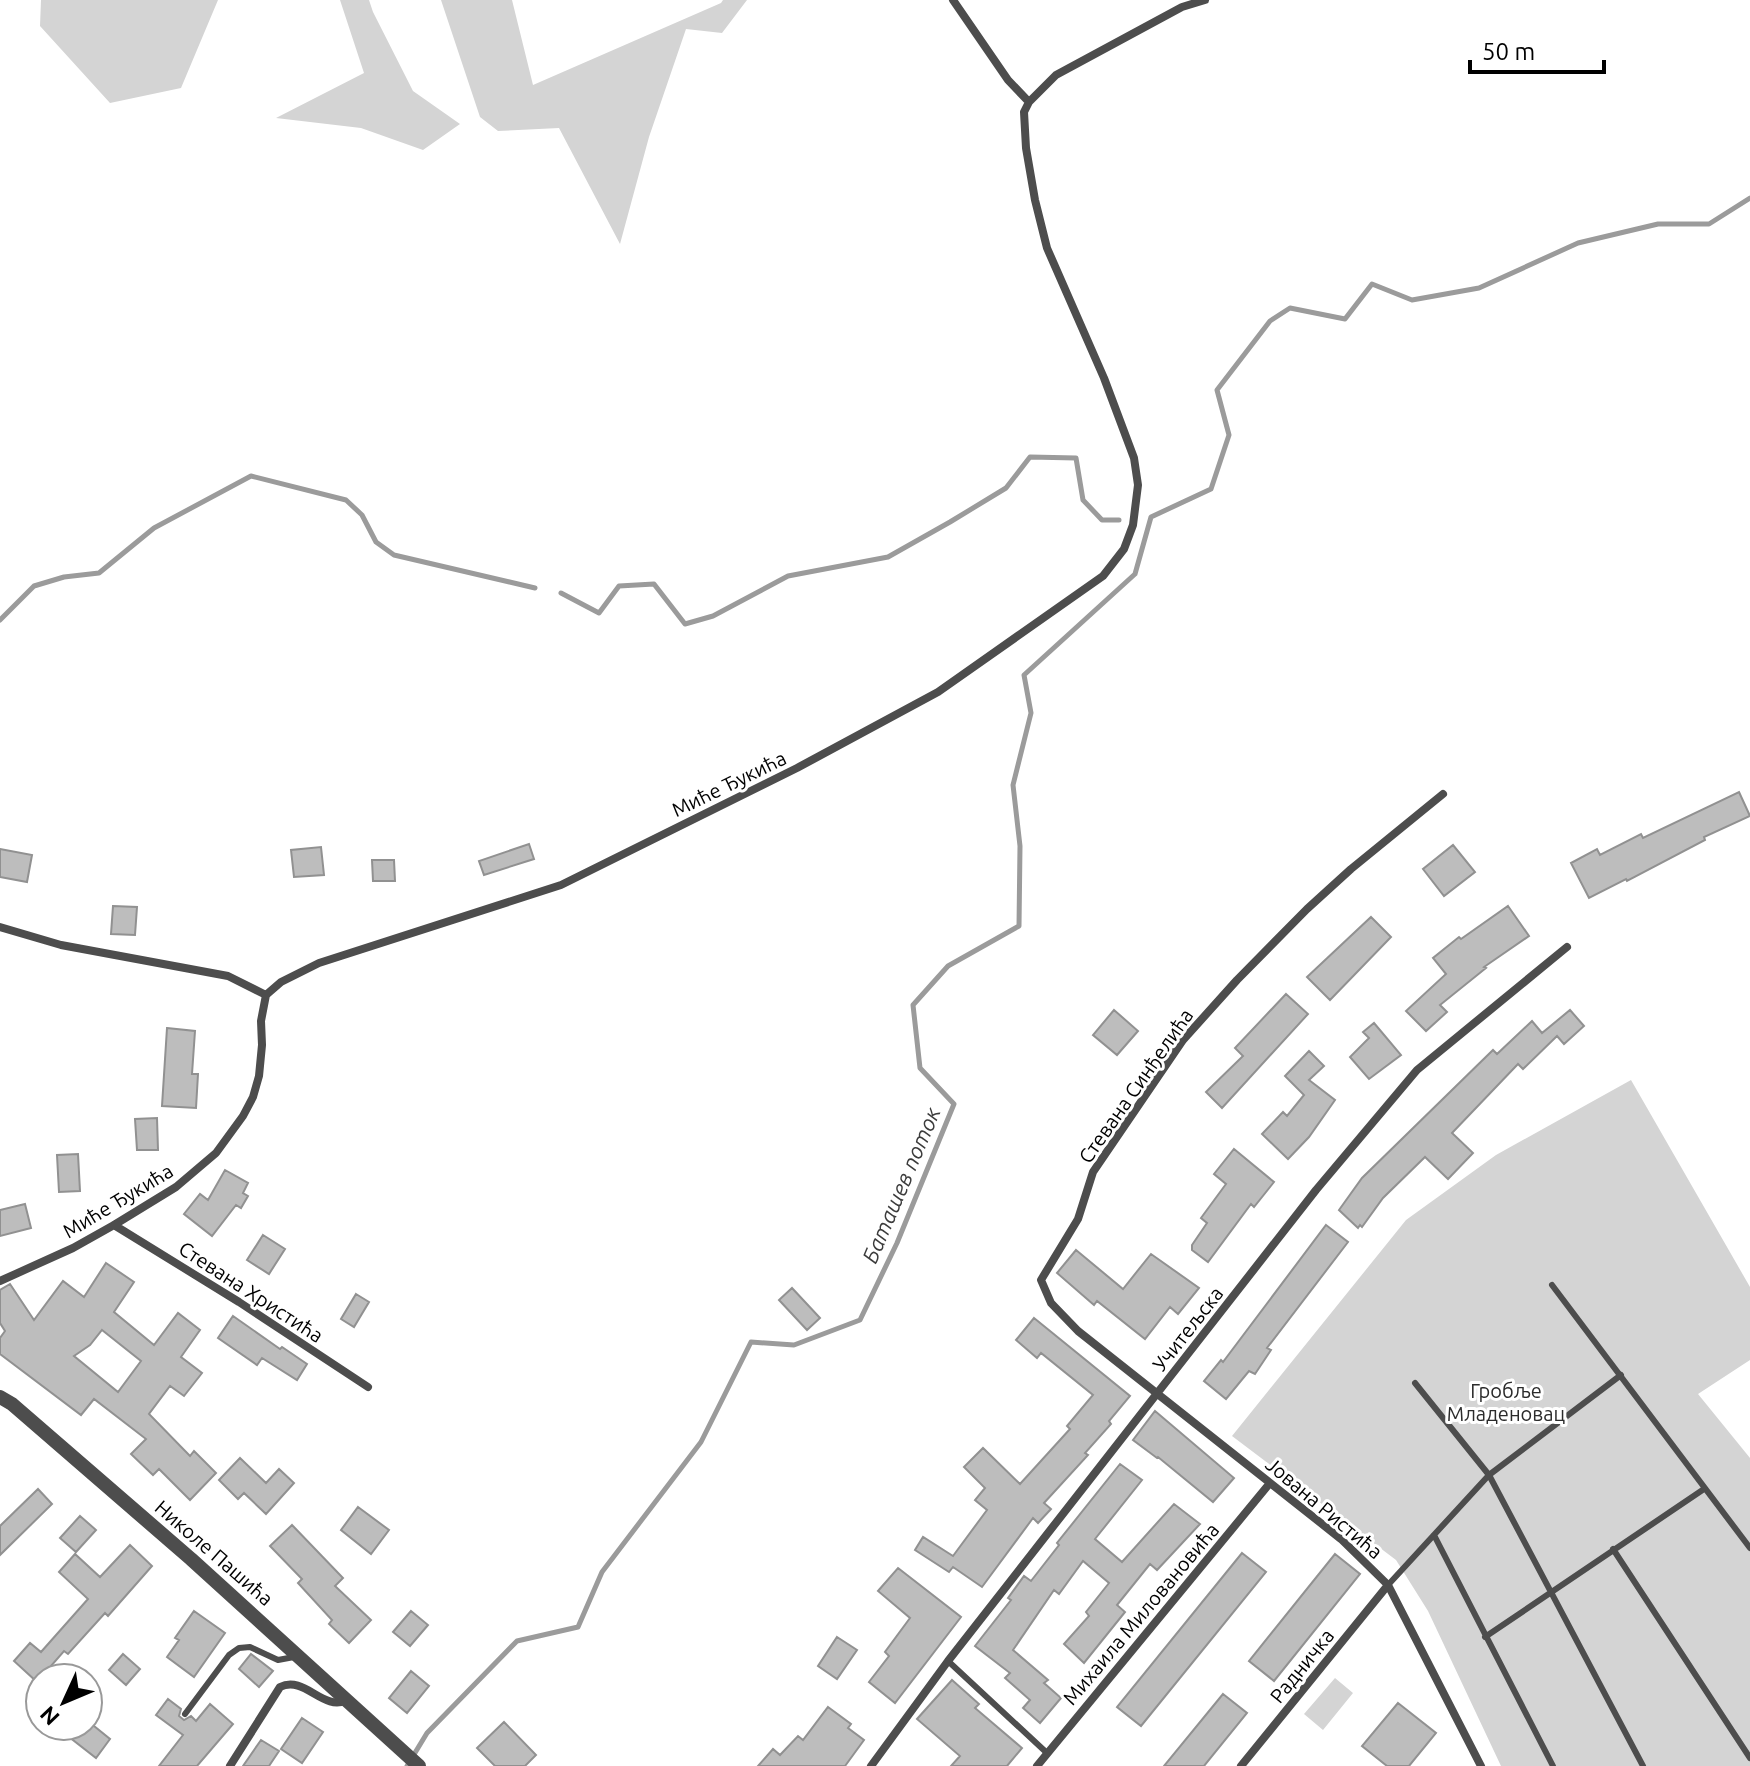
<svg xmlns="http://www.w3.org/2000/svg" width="1750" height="1766" viewBox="0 0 1750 1766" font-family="Ubuntu,sans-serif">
	<rect width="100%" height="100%" fill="#fff"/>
	<path fill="#d4d4d4" d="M41,0H218L181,88L110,103L40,26Z
		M340,0H369L373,12L413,91L460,124L423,150L361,128L276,118L364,73Z
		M441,0H512L533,85L721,3L723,0H747L722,33L686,29L649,137L620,244L559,128L498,131L480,117Z
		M1631,1080L1750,1287V1360L1698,1394L1750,1458V1766H1501L1428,1611L1396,1560L1232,1436L1406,1220L1496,1155Z
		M1335,1678L1353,1693L1323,1730L1304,1714Z"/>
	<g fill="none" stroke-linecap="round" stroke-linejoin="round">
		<path stroke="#9b9b9b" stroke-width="5" d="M561,593L599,613L619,586L654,584L685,624L713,616L788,576L888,557L950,522L1006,488L1030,457L1076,458L1083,500L1102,520H1119
			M0,620L34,586L64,577L99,573L154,528L251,476L346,500L362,515L376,542L394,555L535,588
			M407,1766L427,1733L517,1641L578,1627L602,1572L701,1442L751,1342L794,1345L860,1320L897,1243L954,1104L920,1068L913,1005L948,966L1019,926L1020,846L1013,785L1031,713L1024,675L1135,574L1151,517L1211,489L1229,435L1217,390L1270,321L1290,308L1345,319L1372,284L1412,300L1479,288L1578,243L1658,224H1709L1750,198"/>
	</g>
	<path fill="#bdbdbd" stroke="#919191" stroke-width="2" fill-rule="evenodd" d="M1739,792L1750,816L1704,837L1705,840L1627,881L1626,879L1589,898L1571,863L1597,849L1600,855L1641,834L1643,838Z
		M529,844L534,859L484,875L479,861Z
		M1453,845L1475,872L1444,896L1423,869Z
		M321,847L324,875L294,877L291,850Z
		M0,849L32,855L27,882L0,877Z
		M372,860H394L395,881H373Z
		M113,906L137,907L135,935L111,934Z
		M1508,906L1529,936L1484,967L1486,968L1440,1005L1447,1012L1426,1031L1406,1011L1446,974L1433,958L1459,937L1461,939Z
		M1371,917L1391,937L1330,1000L1307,977Z
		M1286,994L1308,1014L1222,1108L1206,1092L1243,1056L1235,1048Z
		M1114,1010L1138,1031L1117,1055L1093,1035Z
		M1570,1010L1584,1026L1564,1044L1557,1036L1523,1069L1518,1064L1452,1133L1473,1153L1448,1179L1425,1157L1383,1198L1362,1227L1360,1225L1358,1228L1339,1210L1362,1178L1493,1050L1497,1054L1532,1021L1542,1033Z
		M1374,1023L1401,1055L1369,1079L1350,1057L1369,1038L1363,1032Z
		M167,1028L195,1031L192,1074H198L196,1108L162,1106Z
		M1309,1051L1324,1066L1309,1080L1335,1100L1309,1137L1288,1159L1262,1134L1283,1112L1287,1116L1304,1095L1285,1076Z
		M157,1118L158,1150H137L135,1119Z
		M1234,1149L1274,1182L1254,1207L1251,1204L1208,1262L1192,1250V1245L1207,1223L1201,1218L1226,1184L1214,1174Z
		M78,1154L80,1191L59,1192L57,1155Z
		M225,1170L248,1183L243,1193L248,1196L241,1208L236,1205L212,1236L184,1214L200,1194L208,1200Z
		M25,1204L31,1228L0,1236V1210Z
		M1326,1225L1348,1242L1267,1348L1271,1350L1255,1374L1249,1371L1226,1399L1204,1381L1221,1360L1223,1362Z
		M263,1235L285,1249L269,1274L247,1260Z
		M1076,1250L1123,1289L1151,1254L1199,1288L1178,1314L1170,1307L1145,1339L1097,1301L1094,1305L1057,1273Z
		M106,1263L134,1282L114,1312L154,1345L178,1313L200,1330L181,1357L202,1373L184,1396L170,1386L149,1414L190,1456L194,1451L216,1473L190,1500L159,1469L153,1475L131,1454L146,1439L94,1399L81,1415L0,1354V1338L5,1331L0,1323V1290L10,1284L34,1320L63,1281L84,1297ZM102,1330L141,1361L118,1392L74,1356L90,1345Z
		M792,1288L820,1318L807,1330L779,1300Z
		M356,1294L369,1302L354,1327L341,1319Z
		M233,1316L280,1349L282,1347L307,1364L297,1380L262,1358L257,1365L218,1338Z
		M1034,1318L1130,1396L1109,1421L1111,1424L1085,1453L1088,1455L1044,1503L1051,1509L1038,1523L1033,1518L982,1587L953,1567L949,1572L915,1550L923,1537L953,1556L987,1510L975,1500L985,1488L964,1467L983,1448L1020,1484L1070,1429L1067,1426L1093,1395L1041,1353L1037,1358L1016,1340Z
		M1155,1411L1234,1478L1213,1502L1158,1457L1157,1458L1133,1440Z
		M240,1458L266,1483L279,1469L294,1483L266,1514L244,1493L238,1499L219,1480Z
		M1120,1464L1142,1480L1095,1539L1122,1562L1174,1504L1200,1524L1157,1570L1150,1564L1117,1605L1125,1612L1084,1663L1064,1644L1089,1616L1086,1612L1109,1583L1083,1561L1059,1594L1054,1590L1013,1650L1048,1680L1044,1683L1061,1698L1040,1723L1023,1708L1030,1700L1005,1678L1010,1673L975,1646L1011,1600L1008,1598L1024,1576L1031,1581L1059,1545L1057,1543Z
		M38,1489L52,1504L0,1555V1526Z
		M358,1507L389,1530L371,1554L341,1530Z
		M80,1516L96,1530L76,1552L60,1538Z
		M292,1525L343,1578L335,1586L371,1620L349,1643L329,1624L332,1620L298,1583L302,1579L270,1546Z
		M130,1545L152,1566L108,1616L105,1613L68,1654L64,1651L37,1682L14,1661L30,1643L41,1652L88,1599L59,1572L75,1554L100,1577Z
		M1242,1553L1266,1572L1141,1726L1117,1707Z
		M1335,1554L1360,1574L1274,1681L1249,1661Z
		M898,1568L961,1617L895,1703L869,1682L889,1656L885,1652L910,1618L878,1591Z
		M194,1611L225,1633L194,1677L167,1657L179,1640L175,1638Z
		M411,1611L428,1625L410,1646L393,1632Z
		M837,1637L857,1650L837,1679L818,1666Z
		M123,1654L140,1669L126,1685L109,1670Z
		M251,1654L273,1671L259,1687L239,1669Z
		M411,1671L429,1686L407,1713L389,1698Z
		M952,1680L979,1704L975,1708L1022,1748L1007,1766H951L960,1756L917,1719Z
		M1223,1694L1247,1713L1204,1766H1164Z
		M168,1699L181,1709L179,1716L184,1720L191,1716L196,1721L210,1704L233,1724L197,1766H159L183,1735L156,1715Z
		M1398,1703L1436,1733L1409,1766H1387L1362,1746Z
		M828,1707L851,1724L848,1728L864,1740L845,1766H758L773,1749L780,1755L798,1736L803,1740Z
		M302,1718L323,1732L302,1763L281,1749Z
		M504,1722L536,1755L525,1766H495L477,1748Z
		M55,1726H94L110,1739L96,1758Z
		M261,1740L279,1751L269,1766H243Z"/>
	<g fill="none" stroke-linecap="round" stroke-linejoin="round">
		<path stroke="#4d4d4d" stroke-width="6" d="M1552,1285L1750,1548
			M1415,1383L1489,1475L1643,1766
			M1434,1535L1553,1766
			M1613,1549L1750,1758
			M1388,1585L1489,1475L1621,1375
			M1485,1637L1704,1489
			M948,1661L1047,1753
			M185,1714L229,1655L239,1648L250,1647L278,1660L294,1657"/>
		<path stroke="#4d4d4d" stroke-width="8" d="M953,0L1008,80L1029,102
			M1443,794L1351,869L1307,909L1237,980L1183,1040L1093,1172L1078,1219L1041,1280L1051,1303L1078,1331L1341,1539L1388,1585L1481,1766
			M0,927L61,945L228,976L266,995
			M114,1225L239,1302L368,1387
			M0,1281L73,1248L114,1225L176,1187L216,1153L243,1116L253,1097L259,1076L262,1045L261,1021L266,995L281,982L319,963L561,885L797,768L938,692L1103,576L1124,549L1133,525L1138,485L1134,458L1104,378L1047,248L1035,200L1026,148L1024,112L1029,102L1056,75L1182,7L1205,0
			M230,1766L280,1687C305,1675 323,1712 347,1700
			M871,1766L948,1661L1316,1190L1417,1070L1567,947
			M1037,1766L1270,1483
			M1241,1766L1388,1585"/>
		<path stroke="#4d4d4d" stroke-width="14" d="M0,1397L12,1404L191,1559L419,1766"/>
	</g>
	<g text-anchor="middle" stroke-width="6" stroke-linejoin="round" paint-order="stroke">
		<g font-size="20" fill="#000" stroke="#fff">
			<text transform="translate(729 784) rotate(-26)" y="7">Миће Ђукића</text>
			<text transform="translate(1136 1086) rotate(-55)" y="7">Стевана Синђелића</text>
			<text transform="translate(118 1201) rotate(-31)" y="7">Миће Ђукића</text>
			<text transform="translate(251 1292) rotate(33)" y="7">Стевана Христића</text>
			<text transform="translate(1188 1329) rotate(-52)" y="7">Учитељска</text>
			<text transform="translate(1324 1508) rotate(40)" y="7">Јована Ристића</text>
			<text transform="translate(214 1553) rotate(41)" y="7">Николе Пашића</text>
			<text transform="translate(1141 1614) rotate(-50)" y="7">Михаила Миловановића</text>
			<text transform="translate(1302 1666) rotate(-51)" y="7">Радничка</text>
		</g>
		<g font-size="20" fill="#2b2b2b" stroke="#fff">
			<text x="1506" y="1398">Гробље<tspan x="1506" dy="23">Младеновац</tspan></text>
		</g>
		<g font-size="22" font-style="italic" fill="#3c3c3c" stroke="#fff">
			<text transform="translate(901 1185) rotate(-67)" y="8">Баташев поток</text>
		</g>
	</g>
	<g transform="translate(64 1702) rotate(226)"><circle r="38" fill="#ffffff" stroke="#999999" stroke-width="2"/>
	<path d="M0-6L14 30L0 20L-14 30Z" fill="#000000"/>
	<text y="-12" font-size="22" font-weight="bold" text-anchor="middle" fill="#000000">N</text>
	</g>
	<path d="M1470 60v12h134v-12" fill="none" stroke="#000000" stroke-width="4"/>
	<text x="1482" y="60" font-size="24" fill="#000000" stroke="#ffffff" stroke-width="6" paint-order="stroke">50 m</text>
</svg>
